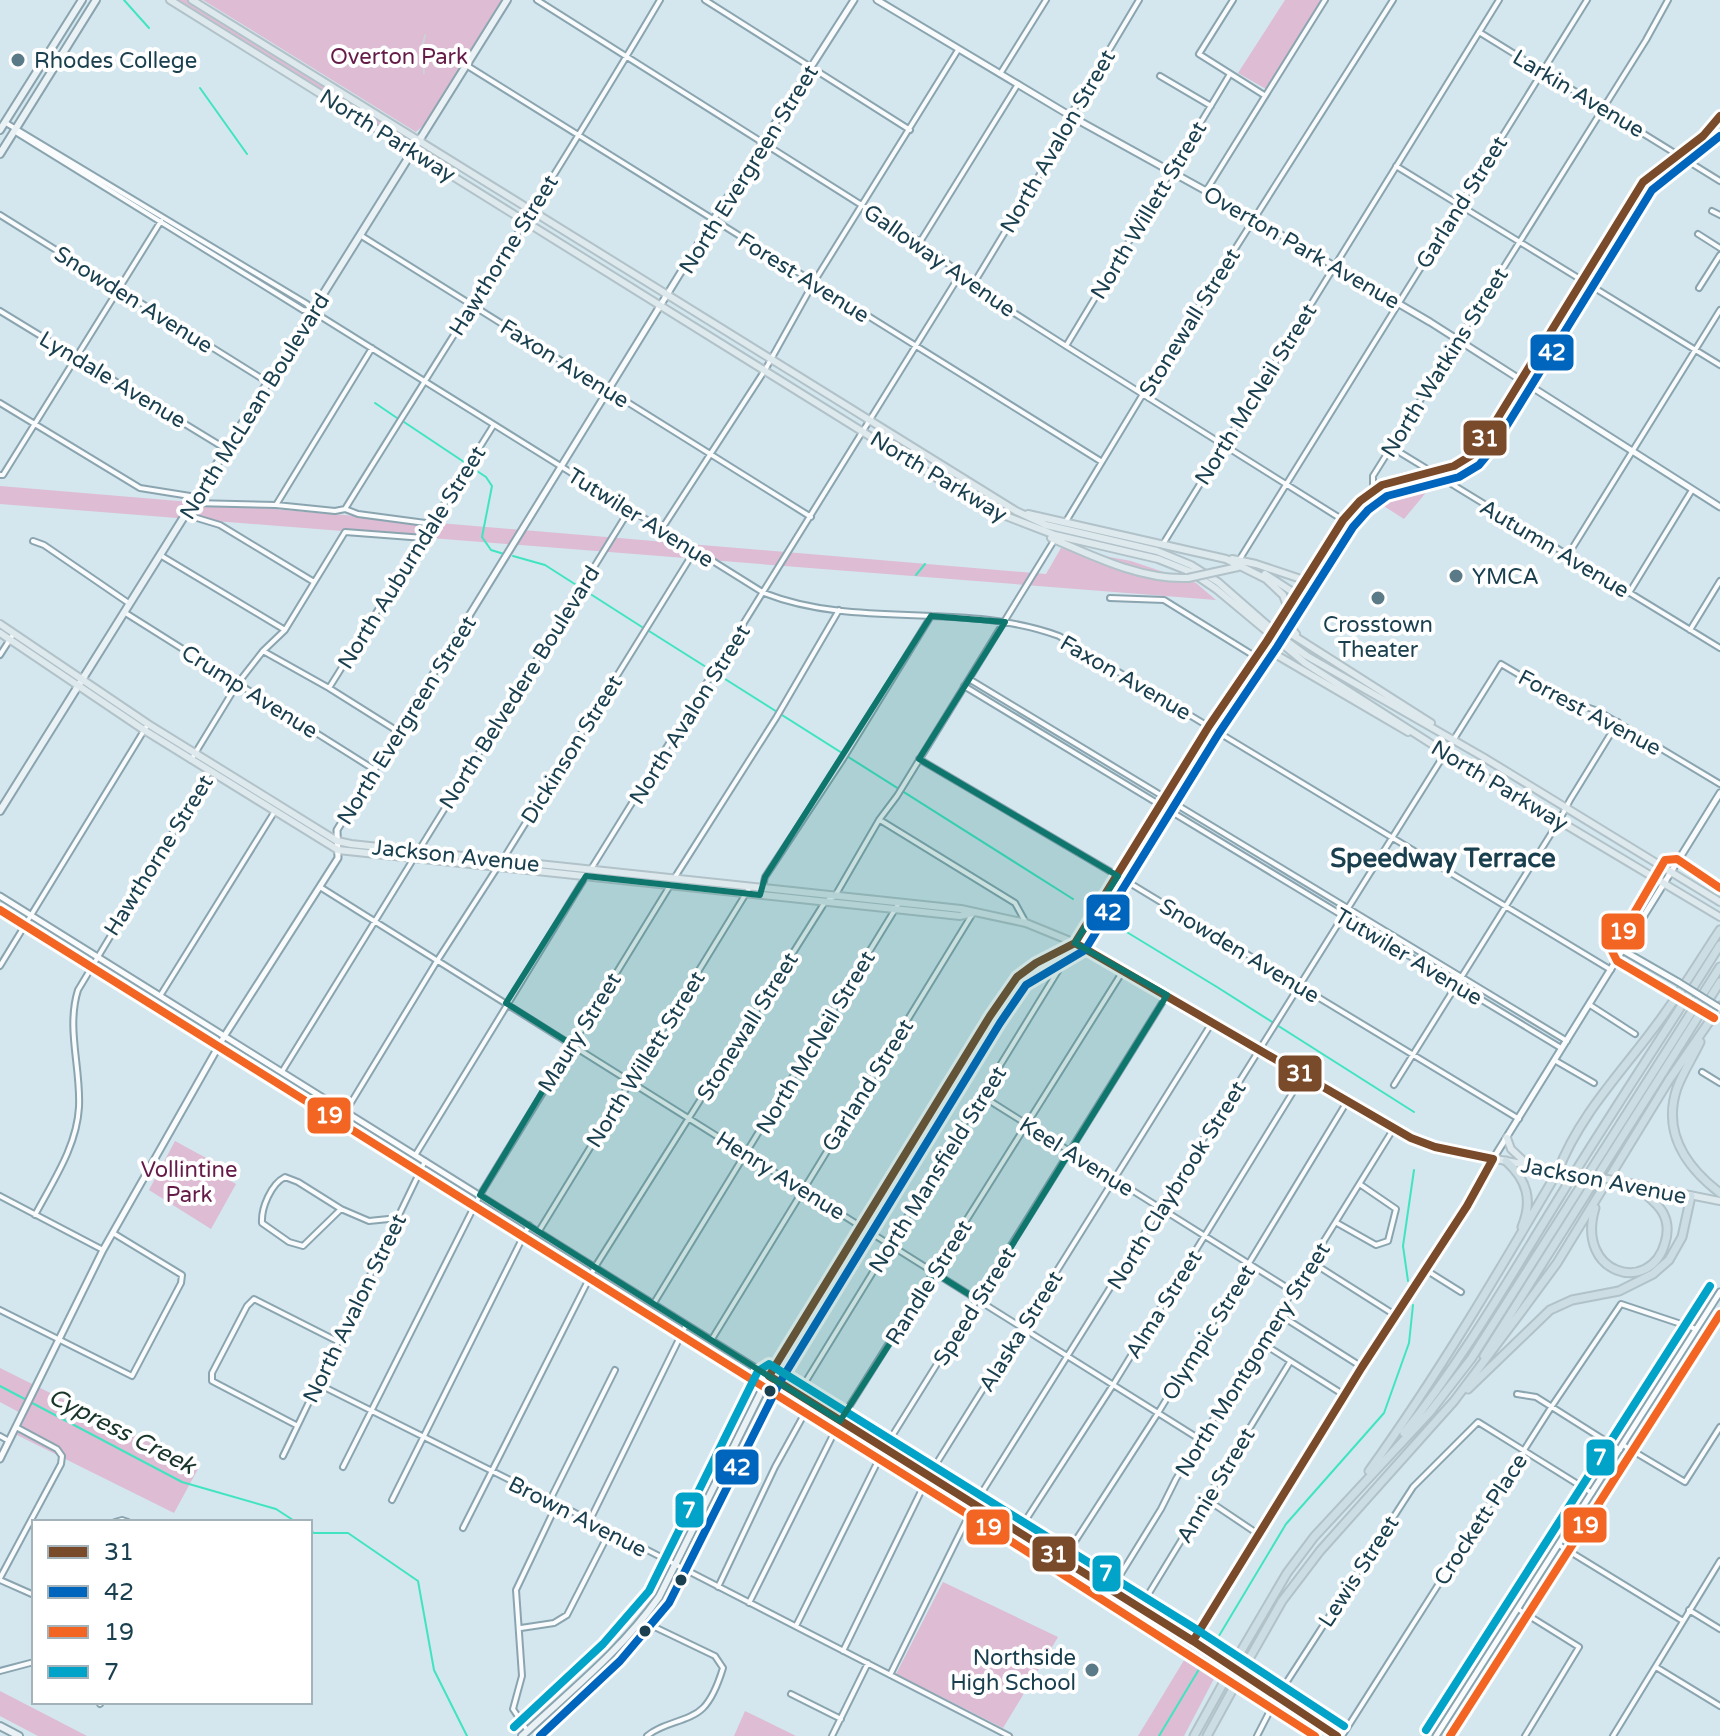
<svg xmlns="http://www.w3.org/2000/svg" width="1720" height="1736" viewBox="0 0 1720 1736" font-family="'Varela Round',sans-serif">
	<rect width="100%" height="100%" fill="#d4e6ee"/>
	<path fill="#ddbcd4" d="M176,0H187L411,140L377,124Z
		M203,0H502L425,124L416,132Z
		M1285,0H1322L1266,89L1238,73Z
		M1433,484L1404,519L1379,503L1377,499L1394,491Z
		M0,486L1046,574L1061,548L1131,561L1196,583L1216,600L0,504Z
		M175,1141L230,1171L227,1179L236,1184L211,1229L149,1190Z
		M0,1368L199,1467L174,1513L17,1435L26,1416L0,1402Z
		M943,1582L1058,1637L1003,1728L896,1674Z
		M1189,1652L1218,1671L1184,1736H1138Z
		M0,1691L87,1736H38L0,1716Z
		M745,1711L796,1736H734Z"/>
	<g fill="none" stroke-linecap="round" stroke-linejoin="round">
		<path stroke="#41e4c1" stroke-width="2" d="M124,0L149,28
			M200,88L247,154
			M375,403L397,418
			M404,422L464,462
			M474,469L486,477L492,486L482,537L491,550L504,554
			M513,556L545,565L642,627
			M916,575L925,564
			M649,631L1073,899
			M1102,917L1217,987L1414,1112
			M1408,1281L1403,1246L1414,1170
			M0,1386L182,1482L276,1509L296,1522
			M310,1531L314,1533H348L418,1581L434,1670L467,1736
			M1159,1736L1286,1524L1384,1413L1409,1343L1413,1305"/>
		<defs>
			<path id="minor" d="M537,0L920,242L997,302L1066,346L1343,520
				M705,0L910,130
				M1233,0L1199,54L1264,95
				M1479,32L1720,181
				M466,65L1102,462
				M1000,74L1046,0
				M1160,76L1211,106
				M6,123L307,304L312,311L764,593C858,630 965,601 1059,636L1611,970
				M14,131L303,310L312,311
				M1396,166L1720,365
				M1206,191L1325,0
				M1712,211L1720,215
				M0,215L269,383
				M1698,234L1720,248
				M360,235L811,517
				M920,242L1018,84
				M974,283L1074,118V109L1139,0
				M1699,288L1720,255
				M0,311L226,449
				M1066,346L1230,74
				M0,403L140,488L190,496L195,499
				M1391,447L1720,648
				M0,475H3L161,221
				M1373,491V476L1646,40L1668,0
				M193,503L276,505L335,511L345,509L358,514L433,524
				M276,505L372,348
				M345,509C450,339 559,172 660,0
				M187,515L220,525L314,582
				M1065,523L1143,394L1393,0
				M663,527L765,370L814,282L958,50
				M33,541L44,545L130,604
				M1163,544L1499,0
				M160,555L285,630
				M1568,555L1720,310
				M1238,562L1587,0
				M1629,593L1692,490
				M1110,598L1164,600L1256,657
				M124,612L375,770
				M1690,630L1720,581
				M263,651L329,688L399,732
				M0,655L14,633
				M969,679L1567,1041
				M964,686L1561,1048
				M329,688L493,426
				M919,759L1118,876L1519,1119
				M191,760L238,683L263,651L285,630L345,532L424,538
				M880,820L1015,903L1026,923
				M419,850L630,509
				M502,861L695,550
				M591,869L961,273
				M675,877L776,718L839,610
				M320,887L1201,1440
				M761,895L765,877L843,759L931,616
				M0,966L148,724
				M160,996L275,811
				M1590,1005L1635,1034
				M1556,1061L1594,1083
				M283,1070L414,858
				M1702,1072L1720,1083
				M1394,1085L1559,821L1570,800L1618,722
				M982,1096L1294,1292
				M346,1111L437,961L497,868
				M416,1154L586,876
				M285,1177L298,1182L341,1209L303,1246L289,1242L262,1223C261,1208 271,1184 285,1177Z
				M0,1196L103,1250
				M341,1209L369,1221L398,1218
				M35,1215C53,1181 77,1146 79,1107C81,1068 66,1028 78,990L210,771
				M1337,1223L1376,1245L1388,1241L1396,1209L1361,1185
				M539,1231L750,887
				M1313,1263L1395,1315
				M1426,1270L1461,1292
				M654,1303L899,903
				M0,1310L132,1376L181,1283L182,1275L113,1233
				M1280,1315L1362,1367
				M712,1339L973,913
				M1262,1343L1344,1395
				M318,1384L550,1500L1009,1736
				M798,1394L1074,945
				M1517,1394L1536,1397L1620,1450
				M296,1425L212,1381V1373L247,1306L254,1299L339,1342
				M0,1436L9,1441
				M1623,1445L1685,1482L1720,1427
				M283,1456L425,1161
				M343,1467L480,1195L671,884
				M1206,1499L1258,1534
				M392,1500L529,1225
				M550,1500L615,1370
				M590,1520L686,1325
				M115,1522L122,1520L128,1522
				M463,1528L595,1267L825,902L835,896L879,820L897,796L1055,539
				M1018,1532L1113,1385L1304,1074
				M1559,1545L1683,1621
				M1063,1560L1158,1413L1348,1100
				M0,1578L61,1464L62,1456L57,1449L16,1427
				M0,1580L34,1595
				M718,1587L775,1467L811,1402
				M1111,1590L1161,1509L1176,1479L1394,1128
				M749,1603L840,1421L1123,971
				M1140,1608L1290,1362
				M1518,1609L1579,1647L1525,1736
				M1689,1610L1720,1629
				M642,1621L715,1656L723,1668C719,1681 713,1698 703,1708C689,1722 663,1722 647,1736
				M796,1626L884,1449L1167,995
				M521,1628L554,1623L567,1615L610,1531
				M843,1651L928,1477L1213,1021
				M1656,1667L1720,1706
				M0,1671L34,1662
				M890,1675L974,1505L1501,664L1557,697L1598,711L1720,784
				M791,1694L841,1719
				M99,1702L100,1704
				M527,1730L513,1709L522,1676L516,1590L557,1504
				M832,1736L868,1663
				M1257,1736L1277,1697L1413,1487L1478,1422L1592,1493
				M1342,1736L1552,1406L1621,1304L1696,1329
				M1613,1736L1720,1561"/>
			<path id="tertiary" d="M877,0L1074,118L1206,191L1430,322L1720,507
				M0,896L1018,1532L1337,1736
				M1624,951L1678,982
				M0,1459L103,1250L225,1035L338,858L337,830L713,220L854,0
				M1193,1641L1362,1367L1467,1206L1493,1159L1720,793
				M1436,1736L1720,1292"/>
			<path id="secondary" d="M0,130L82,0
				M0,154L96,0
				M1276,627C1300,588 1343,505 1383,485C1423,465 1446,484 1483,442L1643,182C1667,156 1700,147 1720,116
				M0,811L507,0
				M0,1726L19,1736
				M522,1736C570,1691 621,1651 659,1597L769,1376L990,1016L1017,977L1036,963L1075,943L1209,726L1266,643"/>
			<path id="primary" d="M170,0L985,508L1055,535L1158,559L1191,572L1216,589L1305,663L1444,752L1720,917
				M192,0L1016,511L1046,525L1157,551L1191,565L1218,582L1281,637L1307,656L1483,757L1720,902
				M1028,514L1226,559L1266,579L1283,595L1288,608
				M1051,538C1093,556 1141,580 1188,578
				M1232,559L1256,564L1298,578L1304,583
				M1215,572L1238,567
				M1265,574L1296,594
				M1282,617L1296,634
				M0,624L148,724L337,841L351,844L961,909L1026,923L1075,943L1213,1021L1411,1138L1435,1147L1562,1172
				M1277,625L1431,723
				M0,633L144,730L338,850L960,916L973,913
				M1263,647L1408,732
				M1507,1138L1511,1149L1526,1163
				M1614,1180L1720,1201"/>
			<path id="motorway" d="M1700,1042C1693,1057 1683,1072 1677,1088C1662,1132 1686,1167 1720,1193
				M1506,1161C1527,1180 1533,1200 1522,1227
				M1595,1208C1575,1274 1650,1296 1665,1243C1668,1233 1668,1222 1663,1213C1658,1203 1644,1194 1637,1186
				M1484,1356L1720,982
				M1468,1389L1550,1310L1572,1300L1619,1291L1653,1274L1669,1260L1682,1237L1691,1196
				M1404,1433C1463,1360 1510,1277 1559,1198C1611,1113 1667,1030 1720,945
				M1369,1471C1438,1375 1498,1273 1558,1171C1579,1116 1620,1074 1654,1028C1678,997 1698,963 1720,930
				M1240,1653L1287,1573L1314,1537L1430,1412L1471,1359L1720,967
				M1249,1659L1282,1601L1320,1551L1454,1401L1521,1312L1557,1263L1669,1080L1720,1006
				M1194,1736L1225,1680
				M1207,1736L1235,1685"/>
		</defs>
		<use href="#minor" stroke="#8aa5b0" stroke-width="8"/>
		<use href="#tertiary" stroke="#8aa5b0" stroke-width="9"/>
		<use href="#secondary" stroke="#8aa5b0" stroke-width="10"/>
		<use href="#primary" stroke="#b1c2c8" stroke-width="10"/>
		<use href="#motorway" stroke="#b1c2c8" stroke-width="11"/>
		<use href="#minor" stroke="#f9fbfc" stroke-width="4"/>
		<use href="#tertiary" stroke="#f9fbfc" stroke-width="5"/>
		<use href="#secondary" stroke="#ebf2f5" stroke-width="6"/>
		<use href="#primary" stroke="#dee9ee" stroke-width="6"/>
		<use href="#motorway" stroke="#ccdee4" stroke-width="7"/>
		<path stroke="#ccd2d5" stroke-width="2" stroke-dasharray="16 8" stroke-linecap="butt" d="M424,74L422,47L427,29"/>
		<defs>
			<path id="tertiary-bridge" d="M1678,982L1720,1008"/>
			<path id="secondary-bridge" d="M1267,641L1276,627"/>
			<path id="primary-bridge" d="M1188,578L1215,572
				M1562,1172L1614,1180"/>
			<path id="motorway-bridge" d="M1225,1680L1240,1653
				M1235,1685L1249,1659"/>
		</defs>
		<use href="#tertiary-bridge" stroke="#8aa5b0" stroke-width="9" stroke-linecap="butt"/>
		<use href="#secondary-bridge" stroke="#8aa5b0" stroke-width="10" stroke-linecap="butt"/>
		<use href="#primary-bridge" stroke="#b1c2c8" stroke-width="10" stroke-linecap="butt"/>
		<use href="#motorway-bridge" stroke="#b1c2c8" stroke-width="11" stroke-linecap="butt"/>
		<use href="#tertiary-bridge" stroke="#f9fbfc" stroke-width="5"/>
		<use href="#secondary-bridge" stroke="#ebf2f5" stroke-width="6"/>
		<use href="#primary-bridge" stroke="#dee9ee" stroke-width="6"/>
		<use href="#motorway-bridge" stroke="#ccdee4" stroke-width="7"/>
		<defs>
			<path id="bus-1" d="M1075,943L1411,1138L1435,1147L1493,1159L1467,1206L1362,1367L1193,1641
				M769,1376L990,1016L1017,977L1036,963L1075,943L1209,726L1267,641L1343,520L1360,501L1382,485L1454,466L1472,455L1483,442L1643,182L1703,136L1720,116
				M769,1376L1193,1641L1337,1736"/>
			<path id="bus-2" d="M540,1736L620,1661L669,1603L780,1382L1000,1023L1026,985L1085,950L1219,733L1277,647L1353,527L1368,510L1387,496L1459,477L1479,465L1493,448L1652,190L1720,136"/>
			<path id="bus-3" d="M0,910L1012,1542L1315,1736
				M1714,1018L1617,961L1612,951L1665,860L1677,859L1720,888
				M1450,1736L1720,1314"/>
			<path id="bus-4" d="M514,1727L603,1644L649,1591L758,1371L769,1364L1199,1631L1344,1726
				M1426,1730L1710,1286"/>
		</defs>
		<use href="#bus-1" stroke="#fff" stroke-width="14"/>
		<use href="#bus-2" stroke="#fff" stroke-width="14"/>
		<use href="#bus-3" stroke="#fff" stroke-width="14"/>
		<use href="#bus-4" stroke="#fff" stroke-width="14"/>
		<use href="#bus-1" stroke="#7a4b2a" stroke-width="8"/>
		<use href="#bus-2" stroke="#0065bd" stroke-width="8"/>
		<use href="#bus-3" stroke="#f26522" stroke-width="8"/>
		<use href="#bus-4" stroke="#01a4c8" stroke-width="8"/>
	</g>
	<path fill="#0f766e" fill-opacity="0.2" stroke="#0f766e" stroke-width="6" stroke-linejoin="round" d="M931,616L1005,622L919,759L1118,876L1075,943L1167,995L978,1300L935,1273L840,1421L480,1195L571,1044L506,1003L586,876L760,895L765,877Z"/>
	<g fill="#5b7a87" stroke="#fff" stroke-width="3">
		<circle cx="18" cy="60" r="8"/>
		<circle cx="1456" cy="576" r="8"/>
		<circle cx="1378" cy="598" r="8"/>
		<circle cx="1092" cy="1670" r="8"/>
	</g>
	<g fill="#1a4050" stroke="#fff" stroke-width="3">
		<circle cx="770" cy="1391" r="7"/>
		<circle cx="681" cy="1580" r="7"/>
		<circle cx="645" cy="1631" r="7"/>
	</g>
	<g text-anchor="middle" stroke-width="8" stroke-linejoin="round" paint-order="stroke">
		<g font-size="22" fill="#651b47" stroke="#fff">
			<text x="399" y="64">Overton Park</text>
			<text x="189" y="1177">Vollintine<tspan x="189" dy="25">Park</tspan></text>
		</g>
		<g font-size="22" fill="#1a4050" stroke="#fff" text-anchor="start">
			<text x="34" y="68">Rhodes College</text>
			<text x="1472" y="584">YMCA</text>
			<text x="1378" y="632" text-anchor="middle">Crosstown<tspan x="1378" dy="25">Theater</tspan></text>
			<text x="1076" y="1665" text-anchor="end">Northside<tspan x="1076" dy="25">High School</tspan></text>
		</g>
		<g font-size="22" fill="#1a4050" stroke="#fff">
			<text transform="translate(1579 93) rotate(31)" y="8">Larkin Avenue</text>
			<text transform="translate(388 135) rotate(32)" y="8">North Parkway</text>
			<text transform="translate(1057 141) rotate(-60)" y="8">North Avalon Street</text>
			<text transform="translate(748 169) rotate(-58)" y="8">North Evergreen Street</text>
			<text transform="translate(1461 202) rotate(-58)" y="8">Garland Street</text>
			<text transform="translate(1148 210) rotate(-59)" y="8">North Willett Street</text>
			<text transform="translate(1302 247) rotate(30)" y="8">Overton Park Avenue</text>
			<text transform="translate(503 255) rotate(-58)" y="8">Hawthorne Street</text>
			<text transform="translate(940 260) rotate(35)" y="8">Galloway Avenue</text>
			<text transform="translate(804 277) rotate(32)" y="8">Forest Avenue</text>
			<text transform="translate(134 299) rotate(32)" y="8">Snowden Avenue</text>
			<text transform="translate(1189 322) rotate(-58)" y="8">Stonewall Street</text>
			<text transform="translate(1444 362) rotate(-58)" y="8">North Watkins Street</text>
			<text transform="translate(565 363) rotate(32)" y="8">Faxon Avenue</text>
			<text transform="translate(113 379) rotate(31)" y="8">Lyndale Avenue</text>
			<text transform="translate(1255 394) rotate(-58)" y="8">North McNeil Street</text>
			<text transform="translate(254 406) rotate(-58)" y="8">North McLean Boulevard</text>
			<text transform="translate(939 476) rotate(31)" y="8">North Parkway</text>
			<text transform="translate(641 517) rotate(32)" y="8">Tutwiler Avenue</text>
			<text transform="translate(1555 548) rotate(31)" y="8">Autumn Avenue</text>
			<text transform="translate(411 557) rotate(-58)" y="8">North Auburndale Street</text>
			<text transform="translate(1126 677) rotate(30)" y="8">Faxon Avenue</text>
			<text transform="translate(519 687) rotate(-58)" y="8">North Belvedere Boulevard</text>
			<text transform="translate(250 691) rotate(32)" y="8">Crump Avenue</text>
			<text transform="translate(1590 712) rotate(28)" y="8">Forrest Avenue</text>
			<text transform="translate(689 714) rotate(-58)" y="8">North Avalon Street</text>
			<text transform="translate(406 720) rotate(-58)" y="8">North Evergreen Street</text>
			<text transform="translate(571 749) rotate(-58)" y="8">Dickinson Street</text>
			<text transform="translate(1500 785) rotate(31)" y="8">North Parkway</text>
			<text transform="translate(158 855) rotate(-58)" y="8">Hawthorne Street</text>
			<text transform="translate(456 855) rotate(6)" y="8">Jackson Avenue</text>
			<text transform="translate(1240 950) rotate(31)" y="8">Snowden Avenue</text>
			<text transform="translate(1409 956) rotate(31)" y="8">Tutwiler Avenue</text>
			<text transform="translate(747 1026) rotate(-58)" y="8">Stonewall Street</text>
			<text transform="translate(579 1032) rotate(-58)" y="8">Maury Street</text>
			<text transform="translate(815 1042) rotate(-59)" y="8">North McNeil Street</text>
			<text transform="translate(645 1059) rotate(-58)" y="8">North Willett Street</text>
			<text transform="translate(867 1085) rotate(-58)" y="8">Garland Street</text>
			<text transform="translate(1077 1156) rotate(32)" y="8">Keel Avenue</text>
			<text transform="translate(937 1169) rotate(-58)" y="8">North Mansfield Street</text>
			<text transform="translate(781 1175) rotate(32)" y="8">Henry Avenue</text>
			<text transform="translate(1604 1180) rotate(11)" y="8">Jackson Avenue</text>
			<text transform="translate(1176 1185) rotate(-58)" y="8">North Claybrook Street</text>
			<text transform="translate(928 1282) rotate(-58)" y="8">Randle Street</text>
			<text transform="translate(1163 1304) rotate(-58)" y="8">Alma Street</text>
			<text transform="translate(974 1306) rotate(-58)" y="8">Speed Street</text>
			<text transform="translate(354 1308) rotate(-64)" y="8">North Avalon Street</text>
			<text transform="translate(1020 1331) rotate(-58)" y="8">Alaska Street</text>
			<text transform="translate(1208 1332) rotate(-58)" y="8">Olympic Street</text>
			<text transform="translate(1252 1359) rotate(-58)" y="8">North Montgomery Street</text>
			<text transform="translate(1215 1485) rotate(-59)" y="8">Annie Street</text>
			<text transform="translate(578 1516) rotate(27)" y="8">Brown Avenue</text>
			<text transform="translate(1480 1519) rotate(-57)" y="8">Crockett Place</text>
			<text transform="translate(1358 1571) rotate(-57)" y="8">Lewis Street</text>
		</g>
		<g font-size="24" font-style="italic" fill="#19342a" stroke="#fff">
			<text transform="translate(122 1431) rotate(27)" y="8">Cypress Creek</text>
		</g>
		<g font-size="26" font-weight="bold" fill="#1a4050" stroke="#fff">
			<text x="1443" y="867">Speedway Terrace</text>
		</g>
	</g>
	<g stroke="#fff" stroke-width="3">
		<rect x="1529" y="333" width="46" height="39" rx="8" fill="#0065bd"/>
		<rect x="1462" y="419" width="46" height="38" rx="8" fill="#7a4b2a"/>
		<rect x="1085" y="893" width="46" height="39" rx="8" fill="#0065bd"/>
		<rect x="1600" y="912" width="46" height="39" rx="8" fill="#f26522"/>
		<rect x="1277" y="1054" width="46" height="39" rx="8" fill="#7a4b2a"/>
		<rect x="306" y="1096" width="46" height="39" rx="8" fill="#f26522"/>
		<rect x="1585" y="1438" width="31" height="39" rx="8" fill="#01a4c8"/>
		<rect x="714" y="1448" width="46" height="38" rx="8" fill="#0065bd"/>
		<rect x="674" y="1491" width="31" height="38" rx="8" fill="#01a4c8"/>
		<rect x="1562" y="1506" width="46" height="38" rx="8" fill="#f26522"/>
		<rect x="965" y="1508" width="46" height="38" rx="8" fill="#f26522"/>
		<rect x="1031" y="1535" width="46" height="38" rx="8" fill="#7a4b2a"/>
		<rect x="1091" y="1554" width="31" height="39" rx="8" fill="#01a4c8"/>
	</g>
	<g font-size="22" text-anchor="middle" font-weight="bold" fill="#fff">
		<text x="1552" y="360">42</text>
		<text x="1485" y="446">31</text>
		<text x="1108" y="920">42</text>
		<text x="1623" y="939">19</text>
		<text x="1300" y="1081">31</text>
		<text x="329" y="1123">19</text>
		<text x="1600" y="1465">7</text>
		<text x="737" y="1475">42</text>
		<text x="689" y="1518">7</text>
		<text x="1585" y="1533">19</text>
		<text x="988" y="1535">19</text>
		<text x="1054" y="1562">31</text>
		<text x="1106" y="1581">7</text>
	</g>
	<rect x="32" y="1520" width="280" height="184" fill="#ffffff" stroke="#a3b3b9" stroke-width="2"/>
	<rect x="48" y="1546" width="40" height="12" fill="#7a4b2a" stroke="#a3b3b9" stroke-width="2"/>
	<text x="104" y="1560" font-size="24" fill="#1a4050">31</text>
	<rect x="48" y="1586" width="40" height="12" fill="#0065bd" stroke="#a3b3b9" stroke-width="2"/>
	<text x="104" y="1600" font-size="24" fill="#1a4050">42</text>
	<rect x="48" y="1626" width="40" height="12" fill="#f26522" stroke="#a3b3b9" stroke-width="2"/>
	<text x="104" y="1640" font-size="24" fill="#1a4050">19</text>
	<rect x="48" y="1666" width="40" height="12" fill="#01a4c8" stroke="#a3b3b9" stroke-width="2"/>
	<text x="104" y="1680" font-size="24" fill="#1a4050">7</text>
</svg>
